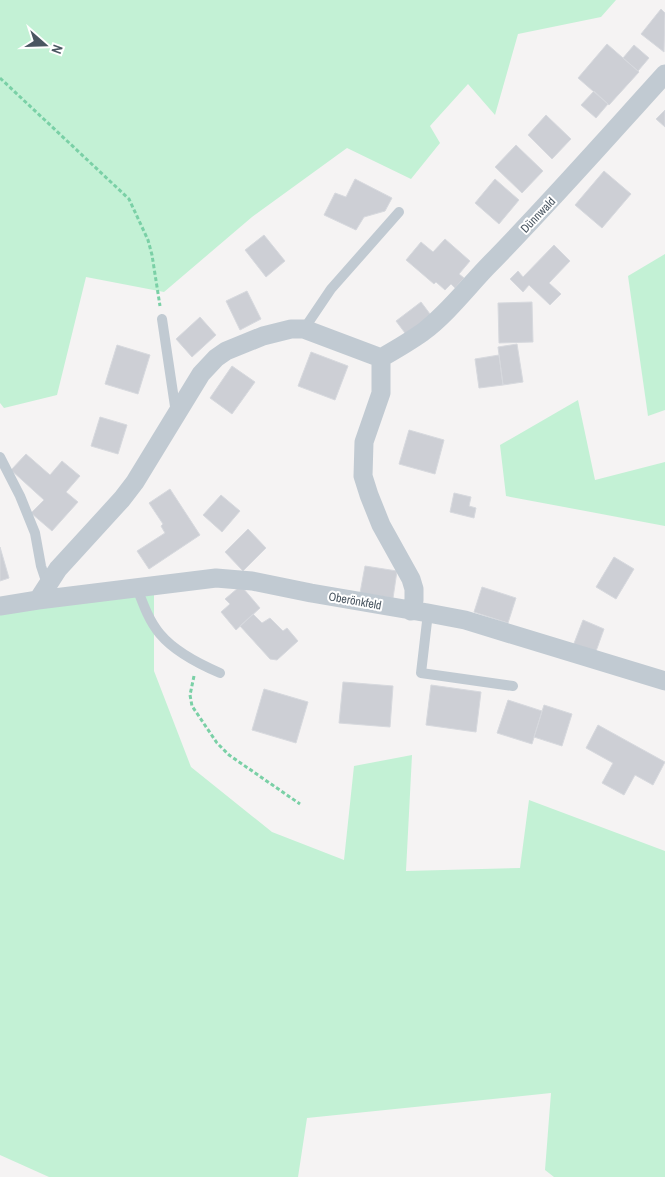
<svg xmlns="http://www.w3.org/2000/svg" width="665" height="1177" viewBox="0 0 665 1177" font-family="'Archivo Narrow',sans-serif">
	<rect width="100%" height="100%" fill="#f5f3f3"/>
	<path fill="#c3f1d5" d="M0,0H616L601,17L518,34L495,115L468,84L430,126L440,143L411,179L347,148L252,217L164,292L86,277L57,395L4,408L0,403Z
		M665,254V410L648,416L628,276Z
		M578,400L595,480L665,462V526L506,496L500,445Z
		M154,593V671L191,767L272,832L344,860L354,766L412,755L406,871L520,868L529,800L665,851V1177H554L545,1170L551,1093L307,1118L298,1177H49L0,1155V609Z"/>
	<path fill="#cdcfd5" stroke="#d7d9de" d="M661,9L665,13L664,52L641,34Z
		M607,44L639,72L609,105L578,78Z
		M634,45L649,58L638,71L623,58Z
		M594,91L608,104L596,118L581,105Z
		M665,110V127L656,119Z
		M546,115L571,139L552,159L528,135Z
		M516,145L543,171L522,193L495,167Z
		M604,171L631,194L602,228L575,205Z
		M355,179L392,198L385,211L364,217L356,230L324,215L335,193L346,197Z
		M495,179L519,200L499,224L475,203Z
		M264,235L285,261L266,277L245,250Z
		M445,239L470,261L459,274L464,278L455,288L451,284L445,290L436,282L434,284L406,260L421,242L433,252Z
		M554,245L570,261L549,283L561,294L550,305L529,285L523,292L510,279L518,271L523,277Z
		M247,291L261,319L240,330L226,301Z
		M421,302L433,318L408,337L396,321Z
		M532,302L533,342L499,343L498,303Z
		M200,317L216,335L192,357L176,339Z
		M517,344L523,382L503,385L498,347Z
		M117,345L150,355L138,394L105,384Z
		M311,352L348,366L335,400L298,386Z
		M499,355L503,385L479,388L475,359Z
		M232,366L255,382L232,414L210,398Z
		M100,417L127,425L118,454L91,446Z
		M409,430L444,440L435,474L399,464Z
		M26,454L50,475L62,461L80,476L66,492L78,502L52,531L31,513L44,500L11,470Z
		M170,489L200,535L149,569L137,551L165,533L161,526L163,524L149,503Z
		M454,493L471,497L469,506L476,508L474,518L450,512Z
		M221,495L240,511L222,532L203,515Z
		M248,529L266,548L243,571L225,552Z
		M0,547L9,578L0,581Z
		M614,557L634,569L616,599L596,587Z
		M365,566L397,571L393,598L360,593Z
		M482,587L516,598L508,623L474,612Z
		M238,588H243L260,608L236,630L221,612L230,604L225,599Z
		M253,614L262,623L270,618L283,631L287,628L298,641L277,660L270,659L240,626Z
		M583,620L604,629L595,654L573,646Z
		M343,682L393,686L390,727L339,723Z
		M431,685L481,692L476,732L426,725Z
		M264,689L308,702L296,743L252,730Z
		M508,700L542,711L532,744L497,733Z
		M544,705L572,714L562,746L534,737Z
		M598,725L665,762L653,785L635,775L624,795L602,783L613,763L586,748Z"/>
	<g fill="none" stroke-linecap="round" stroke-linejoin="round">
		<path stroke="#7ad0a6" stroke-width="3" stroke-dasharray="4 2.5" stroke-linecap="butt" d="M0,78L129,199L148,240L152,255L160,306
			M194,676L190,695L192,706L217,743L229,755L300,804"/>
		<path stroke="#c1cad2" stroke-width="10" d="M162,319L176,413
			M304,329L331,289L399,212
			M0,457L20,496L35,533L41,566L47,584
			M137,588C143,604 149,621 160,634C175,652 199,664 220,673
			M428,613L421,673L513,686"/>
		<path stroke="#c1cad2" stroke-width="19" d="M381,358V393L364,442L363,476L369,495L381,525L411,579L414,589V600L411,611
			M38,600L58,569L122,499L135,482L201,374L216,358L226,351L263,336L291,329H304L381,358C395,350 409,342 423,332C447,314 466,289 487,267C548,205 606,139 665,74
			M0,606L38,600L216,578L252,581L311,593L428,613L465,620L665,681"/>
	</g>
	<g text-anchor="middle" stroke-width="4" stroke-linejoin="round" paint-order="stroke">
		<g font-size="12" fill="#4a5661" stroke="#fff">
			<text transform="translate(538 215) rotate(-46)" y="4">Dünnwald</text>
			<text transform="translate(355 601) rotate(10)" y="4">Oberönkfeld</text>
		</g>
	</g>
	<g transform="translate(45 45) rotate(110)" stroke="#ffffff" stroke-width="4" paint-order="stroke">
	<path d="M0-4L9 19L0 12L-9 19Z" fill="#4a5661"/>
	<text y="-8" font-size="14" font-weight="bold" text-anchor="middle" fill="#4a5661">N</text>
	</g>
</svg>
